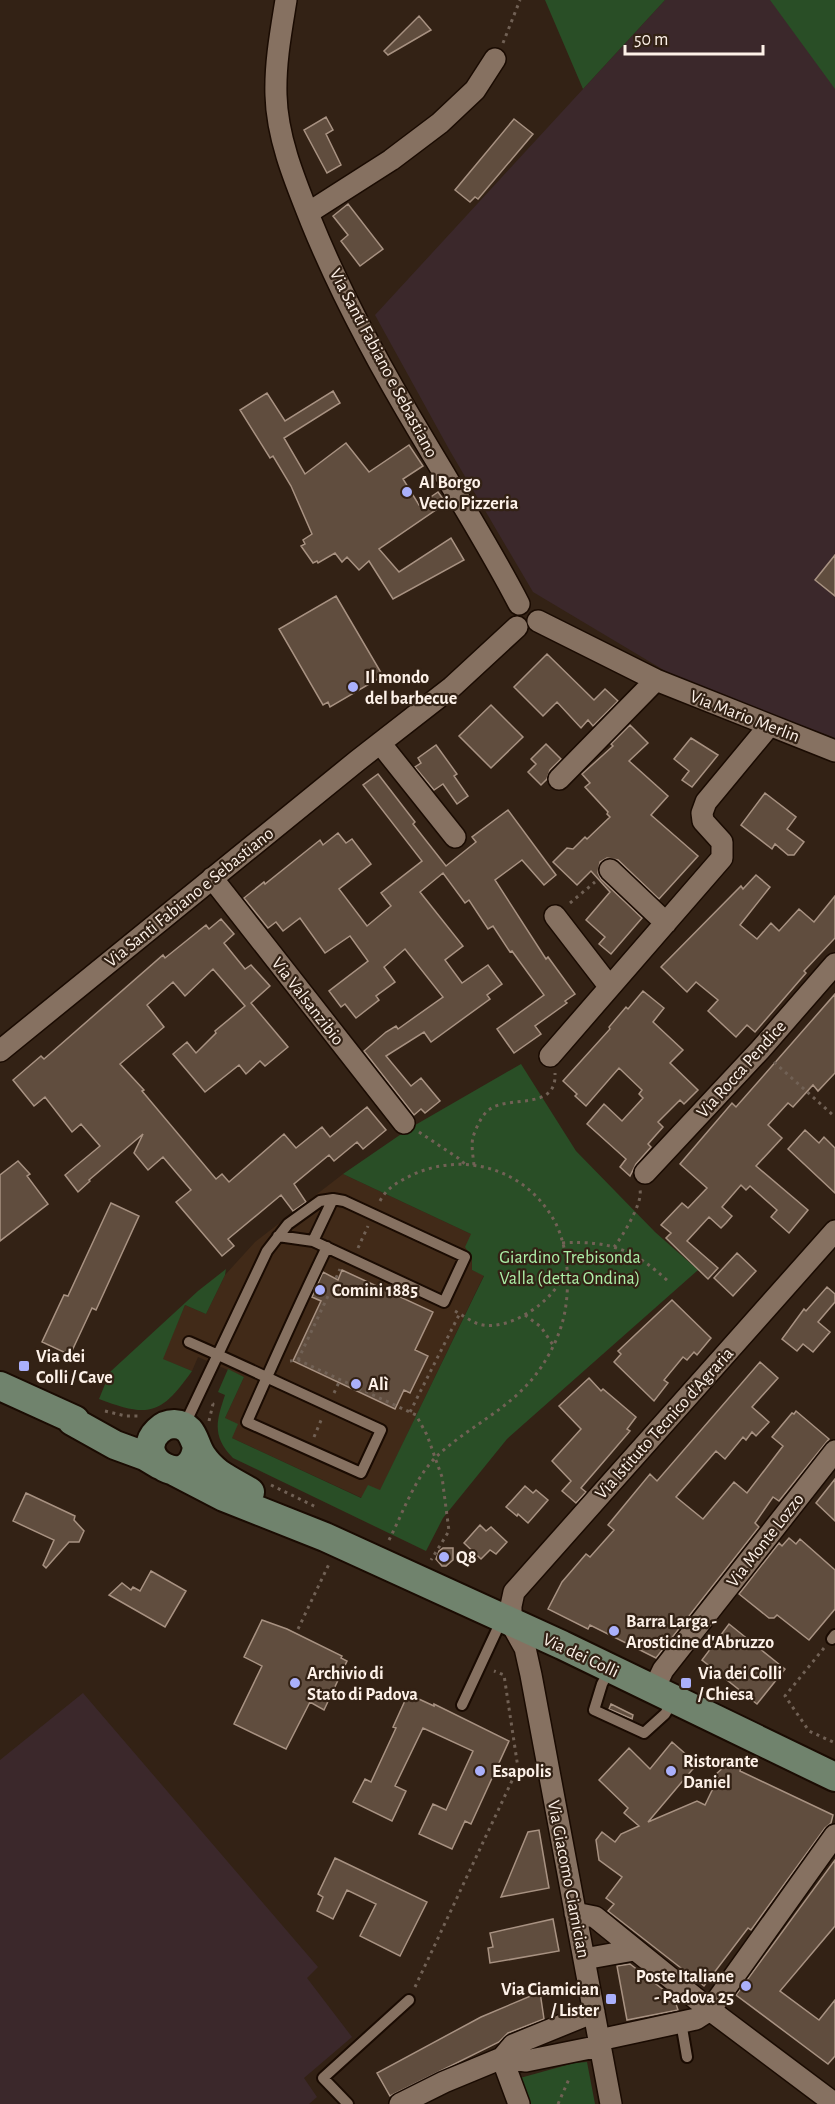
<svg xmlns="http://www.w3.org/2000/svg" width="835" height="2104" viewBox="0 0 835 2104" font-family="'Alegreya Sans',sans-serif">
	<rect width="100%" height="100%" fill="#332215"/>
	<path fill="#412a18" d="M343,1174L471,1234L472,1270L484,1275L380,1491L362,1498L232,1438L225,1418L244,1377L198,1357L192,1371L162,1359L185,1305L206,1314L225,1275L255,1242Z"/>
	<path fill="#3b282b" d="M665,0H831L835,5V738L682,681L533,592L450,451L375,315Z
		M83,1693L318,1967L307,1978L352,2037L304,2078L317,2097L309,2104H0V1760Z"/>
	<path fill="#294e26" d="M545,0H665L583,89Z
		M770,0H835V89Z
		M521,1064L576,1151L655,1232L698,1270L507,1439L443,1518L426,1551L233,1458C212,1436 216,1422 225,1395L218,1392L228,1369L244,1377L225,1418L238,1424L232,1438L361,1498L368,1485L380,1490L484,1276L472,1270V1258L465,1247L471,1234L343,1174L410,1128Z
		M226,1269L225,1275L206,1314L185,1305L163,1359L192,1371C161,1415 149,1418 99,1399L110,1372L198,1291Z
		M587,2062L595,2104H527L520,2078L574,2063Z"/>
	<path fill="#604d3e" stroke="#a89282" stroke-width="1.5" d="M419,16L431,30L388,55L384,51Z
		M326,117L333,130L326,134L341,165L327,173L304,130Z
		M514,119L533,134L478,199L475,197L470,202L455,190Z
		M348,204L383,249L360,266L341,241L348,235L333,216Z
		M333,391L340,403L284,438L305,474L346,443L369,472L409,445L423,466L403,479L419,505L438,492L446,503L379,549L399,572L451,538L464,560L393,599L369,561L359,570L347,557L342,562L335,553L318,563L317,561L313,563L301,546L305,544L303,540L312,534L291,486L273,456L270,458L240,410L267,393L285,421Z
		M835,555V596L815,580Z
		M336,596L383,676L330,707L328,702L323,705L279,629Z
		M547,654L594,700L605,689L618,701L593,726L588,720L581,728L557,702L543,716L514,687Z
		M491,705L523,737L491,768L459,736Z
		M630,725L648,743L629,761L668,796L651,815L698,856L659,899L618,860L607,858L600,862L598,873L601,879L642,918L611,954L599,944L605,937L586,920L610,892L591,871L577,885L553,862L567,848L573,849L585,837L587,839L610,817L607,814L608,812L585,787L590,783L582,774L613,746L611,744Z
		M691,738L718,755L692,787L682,780L689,771L674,759Z
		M546,744L561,759L550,770L547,779L541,785L528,772L536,764L531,759Z
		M436,745L457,774L454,776L468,796L457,804L443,784L434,790L415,767L421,763L418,758Z
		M378,774L415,822L413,824L446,866L476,842L472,837L508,810L556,875L544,885L522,860L495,880L546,959L548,957L575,994L565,1001L567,1003L535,1026L541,1034L514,1053L497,1029L544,995L512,951L510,952L493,926L488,929L469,900L465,903L443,873L420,892L463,946L445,960L462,983L488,965L502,984L487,995L490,999L431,1042L424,1032L386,1056L411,1086L421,1078L440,1101L425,1113L421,1109L414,1115L364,1051L386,1032L396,1026L398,1029L443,997L405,949L384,967L395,982L376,996L379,1000L356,1018L345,1004L341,1007L329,991L368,961L350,936L325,953L300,918L283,931L276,922L268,928L244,898L264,882L265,884L320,840L323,845L338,833L346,843L352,839L371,864L339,889L367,926L391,906L381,893L422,861L363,785Z
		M765,793L796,817L787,829L804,842L794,855H788L775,844L772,849L741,825Z
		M756,875L770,887L740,925L757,939L771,923L779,931L799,909L814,922L835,896V938L804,971L806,973L755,1032L747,1025L736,1037L708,1011L718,1000L696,982L687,992L661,967L741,886L743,889Z
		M221,919L234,934L224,943L245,969L251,965L270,986L251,1003L288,1047L265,1066L260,1061L246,1074L239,1065L205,1092L173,1054L187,1042L196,1053L216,1033L215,1031L245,1006L213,969L185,996L173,982L147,1005L164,1027L120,1064L144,1090L142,1091L216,1179L222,1174L229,1182L284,1134L296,1148L322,1127L330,1137L367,1107L386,1130L363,1149L357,1142L334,1161L329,1155L294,1184L306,1202L293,1211L281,1195L228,1239L234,1246L222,1256L176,1202L191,1190L163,1157L148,1170L134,1153L143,1134L89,1180L90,1181L78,1192L65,1175L100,1146L81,1124L72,1132L45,1097L34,1106L13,1080L41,1056L44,1059L163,955L165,958L206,925L209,929Z
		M643,991L664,1008L653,1022L683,1050L670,1063L698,1090L684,1104L680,1100L658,1122L663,1127L648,1144L651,1147L636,1164L630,1176L620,1167L626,1159L587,1124L604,1104L622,1121L643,1098L639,1094L642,1090L619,1068L586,1106L575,1096L577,1094L563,1081L610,1029L609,1027L626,1007L628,1009Z
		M835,994V1073L818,1091L813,1085L793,1107L788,1103L768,1125L782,1138L756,1166L808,1210L789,1233L771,1217L777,1210L750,1186L746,1190L741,1185L722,1207L732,1216L726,1223L721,1228L709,1217L687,1241L718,1268L708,1279L666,1238L671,1233L661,1225L682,1203L688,1208L707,1188L680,1164L732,1103L736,1107Z
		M805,1130L819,1143L824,1137L835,1148V1193L788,1149Z
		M18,1161L30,1174L27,1176L48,1204L0,1241V1175Z
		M111,1203L139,1216L96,1310L92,1308L70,1355L42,1342L64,1295L68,1296Z
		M737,1253L756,1271L733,1296L714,1278Z
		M342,1270L433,1312L415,1350L428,1356L410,1393L404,1390L395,1409L293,1361L321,1301L312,1297L323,1272L338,1280Z
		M827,1287L835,1294V1302L818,1322L830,1332L813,1352L803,1344L797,1351L782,1339L804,1309L806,1311Z
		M672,1300L711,1338L697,1355L694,1352L687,1360L683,1357L664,1380L668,1383L654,1401L614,1362L621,1354L618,1351Z
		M760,1362L778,1378L752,1407L769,1422L756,1436L752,1432L746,1440L743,1437L725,1459L716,1451L676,1497L703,1519L734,1482L747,1493L783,1446L772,1437L792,1413L794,1414L796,1411L829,1439L779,1501L773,1497L755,1523L759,1527L656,1658L590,1625L588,1629L548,1609L562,1582L586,1554L590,1557L614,1530L608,1525L650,1474L657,1481Z
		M589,1378L601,1391L603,1389L636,1417L627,1429L630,1431L581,1488L586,1492L576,1503L562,1491L571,1481L552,1461L581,1429L559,1406Z
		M835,1479V1521L816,1503Z
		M525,1486L533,1493L536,1490L548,1500L528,1523L518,1514L517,1516L506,1507Z
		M26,1493L75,1516L74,1520L84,1531L79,1542H69L46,1568L43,1565L54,1540L13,1521Z
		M480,1525L486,1531L491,1527L507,1542L496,1554L490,1550L481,1559L464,1543Z
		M789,1538L796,1544L800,1539L835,1570V1609L809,1640L777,1615L774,1618H769L739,1594L779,1543L782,1546Z
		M443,1548H453V1560L446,1566H442L436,1559L439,1551Z
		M151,1571L186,1591L165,1627L109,1595L122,1583L131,1590L133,1587L140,1591Z
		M262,1620L287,1629L342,1656L341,1658L347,1661L324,1710L310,1702L286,1749L234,1724L262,1666L244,1657Z
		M729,1624L785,1669L757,1704L702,1660Z
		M408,1694L434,1706V1704L509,1741L471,1824L465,1821L452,1849L419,1834L433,1804L446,1810L473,1751L423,1728L395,1786L406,1791L392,1821L353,1802L365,1779L371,1782L396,1728L393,1727Z
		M611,1704L633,1715L632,1719L609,1709Z
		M672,1742L697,1764L648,1822L697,1801L705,1805L718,1778L714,1776L728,1763L741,1768L740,1771L833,1815L831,1823L825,1828L751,1930L748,1928L704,1986L608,1911L614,1904L606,1898L622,1877L599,1860L596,1840L602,1832L615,1842L621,1834L639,1826L624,1813L628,1808L599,1780L629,1748L650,1769Z
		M539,1830L549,1888L501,1897L528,1832Z
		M335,1858L427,1902L400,1956L360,1936L376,1904L347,1890L333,1919L317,1911L323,1897L318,1894Z
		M835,1860V1926L780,1991L819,2020L835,2000V2056L828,2064L736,1995Z
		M553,1919L559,1951L490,1963L488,1948L493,1947L490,1933Z
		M630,1964L674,1998L678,2010L627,2020L617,1966Z
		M540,1992L544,2019L508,2033L499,2042L390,2096L377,2073L481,2017Z"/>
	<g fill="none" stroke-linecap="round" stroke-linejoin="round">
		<defs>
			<path id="service" d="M313,1241L333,1199
				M189,1342C219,1355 249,1369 279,1383L381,1430L361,1473L247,1422C273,1363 299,1305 327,1247
				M184,1426L267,1251L288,1224L320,1201L333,1199L344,1201L465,1257L444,1302L313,1241L278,1236
				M832,1639L835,1635
				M610,1669L602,1684L594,1710L644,1733L665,1714L674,1699
				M462,1705L502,1619
				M681,2022L687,2057
				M348,2104L323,2078L409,2000"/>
			<path id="minor" d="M286,0C281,31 275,63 276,95C277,138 295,181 311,221C341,295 380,367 421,435C454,491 489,546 519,604
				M308,213L391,160L440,123L475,90L495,59
				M538,621L656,680L835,751
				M380,743L455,837
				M559,779L656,680
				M610,870L666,923
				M212,878L404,1123
				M555,916L609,986
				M0,1051L357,761L452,687L517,627
				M550,1056L722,858V842L703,821L702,813L706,802L769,726
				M645,1173L760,1050L835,964
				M654,1689L663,1670L835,1451
				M575,1913L595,1917L710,2010L835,2104
				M584,1959L634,1950
				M599,2040L696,2019L710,2010L835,1835
				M502,2058L526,2061L600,2046
				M502,2058L519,2104
				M400,2104L444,2082L502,2058L513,2045L594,2012
				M611,2104L531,1675L525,1648L511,1623V1606L514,1592L835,1231"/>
			<path id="secondary" d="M0,1386L75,1420L72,1421L115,1445L145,1456L160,1465
				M197,1446C192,1495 129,1459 158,1431C162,1427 168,1424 174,1424C195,1425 193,1443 202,1456C206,1462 213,1469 218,1473C228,1480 240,1486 250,1492
				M172,1470L224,1497L325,1537L562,1645L835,1777"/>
		</defs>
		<use href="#service" stroke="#1a0b02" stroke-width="14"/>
		<use href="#minor" stroke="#1a0b02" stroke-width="24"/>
		<use href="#secondary" stroke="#1a0b02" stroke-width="32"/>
		<path stroke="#716155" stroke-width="3" stroke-dasharray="3 4.5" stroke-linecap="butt" d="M503,43L520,0
			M570,903L595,882
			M774,1062L835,1117
			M419,1132L458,1158L465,1164
			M474,1165C473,1156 471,1145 473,1137C476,1128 482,1114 490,1109C511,1095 557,1111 555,1073
			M380,1201C387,1187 400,1181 414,1174C467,1151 527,1170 555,1222C568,1247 570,1283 565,1311C560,1339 543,1370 522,1390C497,1415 462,1432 436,1457C414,1479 403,1513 389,1540
			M562,1243C610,1240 635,1250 670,1283
			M614,1247C622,1237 643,1203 640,1190
			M358,1248L368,1226
			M336,1278L340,1269
			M455,1311C462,1315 469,1320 476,1323C498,1332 530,1315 546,1299C554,1292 560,1282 567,1273
			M525,1315L541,1327L553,1345
			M298,1360L328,1296
			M290,1361L298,1360L416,1415L427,1435L442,1477L449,1531L431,1560
			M334,1393L340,1380
			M105,1411L126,1416H140
			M410,1412L460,1313
			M209,1421L213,1404L210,1403
			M314,1437L322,1418
			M271,1485L316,1507
			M298,1629L329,1564
			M824,1648L785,1696L809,1731L835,1743
			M415,1987L518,1768L504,1675L494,1671
			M558,2104L569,2079"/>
		<use href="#service" stroke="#867161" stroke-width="10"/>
		<use href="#minor" stroke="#867161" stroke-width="21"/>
		<use href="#secondary" stroke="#70836d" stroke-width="28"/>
	</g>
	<g fill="#aab0fb" stroke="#332215" stroke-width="2">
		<circle cx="407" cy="492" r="6"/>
		<circle cx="353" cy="687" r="6"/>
		<circle cx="320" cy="1290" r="6"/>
		<rect x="18" y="1360" width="12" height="12" rx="3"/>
		<circle cx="356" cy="1384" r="6"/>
		<circle cx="444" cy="1557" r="6"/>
		<circle cx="614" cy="1631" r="6"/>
		<circle cx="295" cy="1683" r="6"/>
		<rect x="680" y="1677" width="12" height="12" rx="3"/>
		<circle cx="480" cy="1771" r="6"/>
		<circle cx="671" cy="1771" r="6"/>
		<circle cx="746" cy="1986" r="6"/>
		<rect x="605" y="1993" width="12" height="12" rx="3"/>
	</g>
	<g text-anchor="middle" stroke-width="4.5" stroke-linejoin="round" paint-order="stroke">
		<g font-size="18" fill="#fdf1e8" stroke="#332215">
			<text transform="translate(384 363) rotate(62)" y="6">Via Santi Fabiano e Sebastiano</text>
			<text transform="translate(745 716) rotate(21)" y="6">Via Mario Merlin</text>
			<text transform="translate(189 897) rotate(-39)" y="6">Via Santi Fabiano e Sebastiano</text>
			<text transform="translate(308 1001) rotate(52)" y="6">Via Valsanzibio</text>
			<text transform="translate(741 1069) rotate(-48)" y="6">Via Rocca Pendice</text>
			<text transform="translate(664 1423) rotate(-48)" y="6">Via Istituto Tecnico d'Agraria</text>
			<text transform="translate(765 1540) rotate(-52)" y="6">Via Monte Lozzo</text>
			<text transform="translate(581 1655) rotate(25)" y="6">Via dei Colli</text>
			<text transform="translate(569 1879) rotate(79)" y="6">Via Giacomo Ciamician</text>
		</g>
		<g font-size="18" font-weight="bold" fill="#fdf1e8" stroke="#332215" text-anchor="start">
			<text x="419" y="488">Al Borgo<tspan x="419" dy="21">Vecio Pizzeria</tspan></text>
			<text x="365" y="683">Il mondo<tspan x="365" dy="21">del barbecue</tspan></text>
			<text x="332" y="1296">Comini 1885</text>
			<text x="36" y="1362">Via dei<tspan x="36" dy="21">Colli / Cave</tspan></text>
			<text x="368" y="1390">Alì</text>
			<text x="456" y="1563">Q8</text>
			<text x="626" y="1627">Barra Larga -<tspan x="626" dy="21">Arosticine d'Abruzzo</tspan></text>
			<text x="307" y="1679">Archivio di<tspan x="307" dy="21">Stato di Padova</tspan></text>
			<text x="698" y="1679">Via dei Colli<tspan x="698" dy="21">/ Chiesa</tspan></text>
			<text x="683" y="1767">Ristorante<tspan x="683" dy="21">Daniel</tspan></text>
			<text x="492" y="1777">Esapolis</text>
			<text x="734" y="1982" text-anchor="end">Poste Italiane<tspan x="734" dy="21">- Padova 25</tspan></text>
			<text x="599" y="1995" text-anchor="end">Via Ciamician<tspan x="599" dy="21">/ Lister</tspan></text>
		</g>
		<g font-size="18" fill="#adefa7" stroke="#332215">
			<text x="570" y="1263">Giardino Trebisonda<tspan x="570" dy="21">Valla (detta Ondina)</tspan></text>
		</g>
	</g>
	<path d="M625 45v9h138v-9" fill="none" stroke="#fdf1e8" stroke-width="3"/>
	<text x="634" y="45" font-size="18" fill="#fdf1e8" stroke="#332215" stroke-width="4.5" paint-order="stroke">50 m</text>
</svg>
